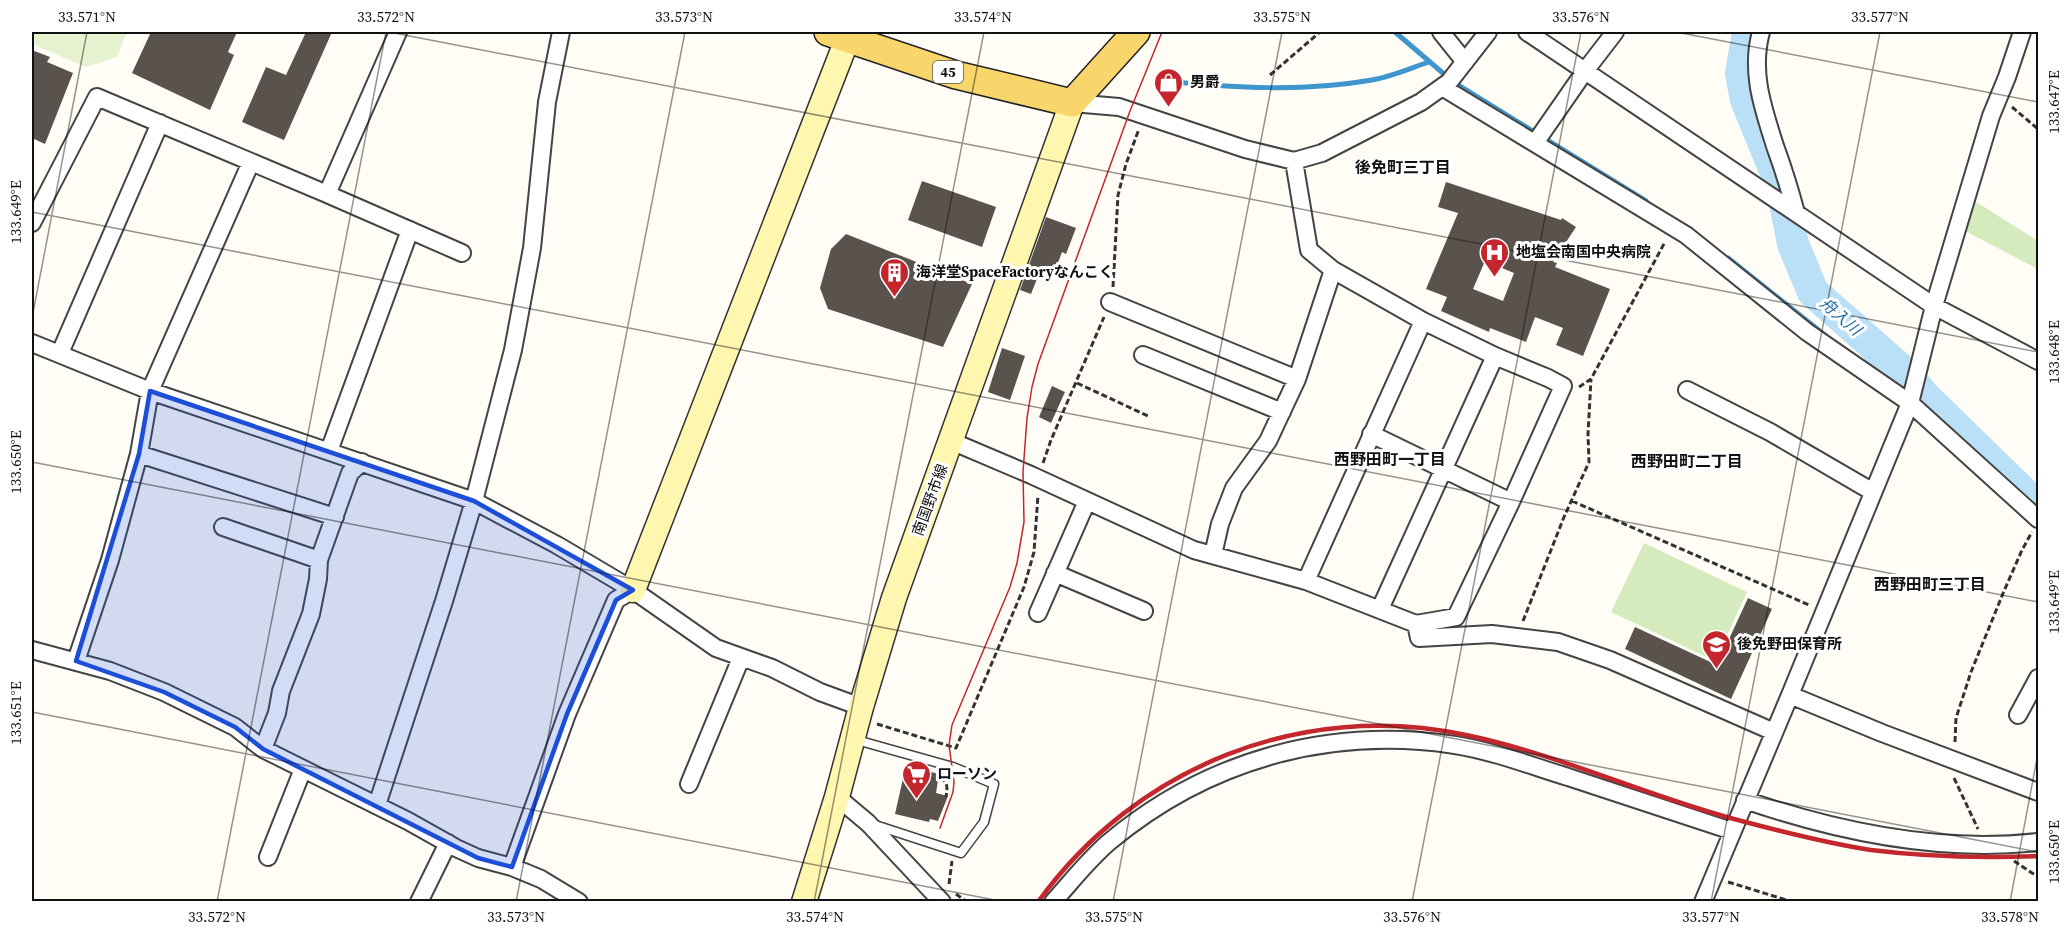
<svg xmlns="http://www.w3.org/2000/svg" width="2070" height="933" viewBox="0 0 2070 933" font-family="'Source Serif 4','Noto Sans JP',serif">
	<rect width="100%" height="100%" fill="#fffdf5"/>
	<path fill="#d5ebbd" d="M1973,200L2038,241V269L1965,231Z
		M1644,543L1747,592L1715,661L1611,612Z"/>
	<path fill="#e6f2cf" d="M32,32H127L117,57L86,67L32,44Z"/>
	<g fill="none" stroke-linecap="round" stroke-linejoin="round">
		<path stroke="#3f96cf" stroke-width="5" d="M1395,32L1444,74
			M1165,81C1235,88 1303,92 1372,80C1391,77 1411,68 1429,62
			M1458,85L1646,201
			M1728,258L1826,336"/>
		<path stroke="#b9e0f7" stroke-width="32" d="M1748,32L1741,74L1746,100L1782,188L1793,244L1813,292L1906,374L1924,396L2038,507"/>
	</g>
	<path fill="#5a524d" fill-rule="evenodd" d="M151,32H237L228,52L234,55L210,110L132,73Z
		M306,32H332L284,140L242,122L266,67L286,75Z
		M32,50L50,57L47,62L73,73L45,144L32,138Z
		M922,181L996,207L982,247L908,220Z
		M1446,182L1561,220L1562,218L1576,227L1553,262L1557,263L1555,267L1610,289L1583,356L1556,345L1563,328L1535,317L1526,342L1490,328L1489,332L1441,311L1447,297L1426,289L1458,213L1438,207ZM1485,261L1514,273L1503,301L1473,289Z
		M1046,217L1076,228L1066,254L1062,252L1055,271L1042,266L1031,294L1020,290Z
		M846,234L972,284L943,347L828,309L820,288L831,249Z
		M1002,348L1025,356L1010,400L988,392Z
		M1052,386L1065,392L1051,423L1039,417Z
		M1748,598L1772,609L1731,699L1625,649L1635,627L1717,665Z
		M915,768L939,774L936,793L948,796L938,821L930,819L929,822L895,814L904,774L912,776Z"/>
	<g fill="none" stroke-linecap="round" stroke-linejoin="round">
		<defs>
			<path id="lane" d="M853,739L953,767L994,784L984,822L961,853L875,825"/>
			<path id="street" d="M1441,32L1465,62
				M1527,32L1934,306L2038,361
				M1761,32C1750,72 1763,108 1775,146C1783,168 1790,190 1796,213
				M1442,87L1686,235L1807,332L1910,403L2038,519
				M1072,103L1119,107L1245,149L1294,161L1322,153L1421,102L1449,82L1488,32
				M1535,143L1585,71L1615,32
				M327,194L462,253
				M32,223L97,97L327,194L398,32
				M1110,302L1297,379
				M32,343L150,391L474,501L557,545L633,590L716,648L772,668L820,692L861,707
				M60,353L160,123
				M1143,355L1282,412
				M1687,390L1770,432L1873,492
				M1371,434L1511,502
				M951,441L1031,475L1194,550L1306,581L1416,624L1456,617L1511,502L1563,386L1548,378L1495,356L1423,321L1333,270L1309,250L1294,161
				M329,451L410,230
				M139,454L335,517
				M223,527L319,560
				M1213,555L1220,524L1234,488L1268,441L1297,379L1333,270
				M1055,573L1144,611
				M1306,581L1423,321
				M1380,609L1495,356
				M1038,613L1087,501
				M1416,624L1419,638L1492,634L1558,642L1610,660L1774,732
				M32,650L110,671L164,692L235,727L263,749L408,821L456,848L478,858L512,867L541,879L579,902
				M76,661L110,560L139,454L150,391L251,162
				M1790,695L1882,733L2038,792
				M2018,715L2038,678
				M263,749L277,713L281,691L311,614L318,579L319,560L350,473L362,462
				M689,784L741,658
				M837,797L868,823L942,902
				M1745,800C1838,832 1939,853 2038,842
				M377,805L444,601L474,501L513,350L532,248L547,102L561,32
				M268,857L303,769
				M512,867L567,714L616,600L633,590
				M419,902L448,843
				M1053,902C1071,882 1088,860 1109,842C1207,760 1329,726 1455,745C1493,751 1532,766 1568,777C1623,795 1678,813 1732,831
				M1703,902L1790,695L1910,403L1934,306L1991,116L2007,77L2022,32"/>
			<path id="secondary" d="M633,590L850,32
				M804,902L837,797L861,707L894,598L1072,103"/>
			<path id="primary" d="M828,32L956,75L1072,103L1136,32"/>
		</defs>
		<use href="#lane" stroke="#444" stroke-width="11"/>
		<use href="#street" stroke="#444" stroke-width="20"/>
		<use href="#secondary" stroke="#333" stroke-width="27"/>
		<use href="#primary" stroke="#222" stroke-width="30"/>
		<path stroke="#333" stroke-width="3" stroke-dasharray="6 3" stroke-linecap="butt" d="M1270,75L1320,32
			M2012,107L2038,129
			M1113,287L1118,195L1126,164L1139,129
			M1077,383L1148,416
			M1579,387L1591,379L1665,242
			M1043,463L1051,440L1104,317
			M1572,501L1809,605
			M1523,621L1564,517L1589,462L1588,434L1591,379
			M877,724L956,748L1024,587L1034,552L1038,495
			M1955,742L1956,718L1971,672L2004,591L2022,550L2032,532
			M940,778C949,782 947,789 946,797
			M1954,778L1978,829
			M2014,861L2038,877
			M1728,882L1793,902
			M949,884L952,861
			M956,894L967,902"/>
		<use href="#lane" stroke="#fff" stroke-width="8"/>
		<use href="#street" stroke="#fff" stroke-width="16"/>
		<use href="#secondary" stroke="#fff6b0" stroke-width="24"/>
		<use href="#primary" stroke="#f9d66b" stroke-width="27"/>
		<path stroke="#c4262e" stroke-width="1.5" d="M940,828L953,792L954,782L949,745L952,725L1010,587L1017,563L1024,522L1023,472L1027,418L1032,387L1038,364L1130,111L1162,32"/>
		<path stroke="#c4262e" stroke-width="4.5" d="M1038,902C1136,766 1303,700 1466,735C1558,754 1644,795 1734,819C1779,831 1826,843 1871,850C1927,857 1983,858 2038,856"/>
	</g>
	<path fill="#1d4ed8" fill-opacity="0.2" stroke="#1d4ed8" stroke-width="4.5" stroke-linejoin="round" d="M150,391L474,501L633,590L616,600L567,714L512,867L478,858L263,749L235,727L164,692L76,661L139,454Z"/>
	<path fill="none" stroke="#111" stroke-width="1.5" stroke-opacity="0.45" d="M389,32L2038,352M1676,32L2038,102M32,212L2038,602M32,318L87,32M32,462L2038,852M32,712L1005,902M217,902L386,32M516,902L685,32M814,902L984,32M1113,902L1282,32M1412,902L1581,32M1711,902L1880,32M2010,902L2038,753"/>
	<defs>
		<symbol id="shop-pin" viewBox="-11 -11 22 30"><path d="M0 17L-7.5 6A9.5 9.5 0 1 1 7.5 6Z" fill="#c4262e" stroke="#fff"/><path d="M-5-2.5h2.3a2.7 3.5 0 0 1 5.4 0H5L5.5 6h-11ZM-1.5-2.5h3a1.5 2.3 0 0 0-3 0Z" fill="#fff"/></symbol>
		<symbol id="hospital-pin" viewBox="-11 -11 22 30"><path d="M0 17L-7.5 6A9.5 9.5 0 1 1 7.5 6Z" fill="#c4262e" stroke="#fff"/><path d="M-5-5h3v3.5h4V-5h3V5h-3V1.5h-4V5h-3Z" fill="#fff"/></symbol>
		<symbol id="building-pin" viewBox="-11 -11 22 30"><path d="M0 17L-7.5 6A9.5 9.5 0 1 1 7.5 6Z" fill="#c4262e" stroke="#fff"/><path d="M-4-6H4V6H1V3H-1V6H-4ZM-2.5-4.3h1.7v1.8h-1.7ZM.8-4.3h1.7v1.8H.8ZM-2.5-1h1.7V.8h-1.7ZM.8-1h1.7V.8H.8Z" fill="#fff"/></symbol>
		<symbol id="school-pin" viewBox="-11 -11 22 30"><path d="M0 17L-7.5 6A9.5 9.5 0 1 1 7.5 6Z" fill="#c4262e" stroke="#fff"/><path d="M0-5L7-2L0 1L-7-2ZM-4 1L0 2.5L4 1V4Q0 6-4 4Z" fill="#fff"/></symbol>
		<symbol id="supermarket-pin" viewBox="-11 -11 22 30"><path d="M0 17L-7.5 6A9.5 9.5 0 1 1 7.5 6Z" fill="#c4262e" stroke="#fff"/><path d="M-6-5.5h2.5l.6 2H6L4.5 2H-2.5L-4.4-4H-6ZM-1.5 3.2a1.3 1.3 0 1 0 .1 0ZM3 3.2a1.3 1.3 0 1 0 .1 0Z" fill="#fff"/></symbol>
	</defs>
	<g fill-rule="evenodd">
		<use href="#shop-pin" x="1152" y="66" width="33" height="45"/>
		<use href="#hospital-pin" x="1478" y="236" width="33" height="45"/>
		<use href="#building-pin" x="878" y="256" width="33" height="45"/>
		<use href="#school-pin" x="1700" y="628" width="33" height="45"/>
		<use href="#supermarket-pin" x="900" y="758" width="33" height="45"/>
	</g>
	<g text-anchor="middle" stroke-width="6" stroke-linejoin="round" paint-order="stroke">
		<rect fill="#fff" stroke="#585858" stroke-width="1.5" x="933" y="61" width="30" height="22" rx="4.5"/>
		<g font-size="14" font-weight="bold" fill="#111">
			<text x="948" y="77">45</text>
		</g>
		<g font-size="15" font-weight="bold" fill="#111" stroke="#fff" text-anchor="start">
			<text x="1190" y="87">男爵</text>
			<text x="1516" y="257">地塩会南国中央病院</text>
			<text x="916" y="277">海洋堂SpaceFactoryなんこく</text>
			<text x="1737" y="649">後免野田保育所</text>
			<text x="937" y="779">ローソン</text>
		</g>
		<g font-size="15" fill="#111" stroke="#fff">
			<text transform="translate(930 500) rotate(-70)" y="5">南国野市線</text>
		</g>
		<g font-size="16" font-weight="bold" fill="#111" stroke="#fff">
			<text x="1403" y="173">後免町三丁目</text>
			<text x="1390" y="465">西野田町一丁目</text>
			<text x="1687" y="467">西野田町二丁目</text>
			<text x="1930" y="590">西野田町三丁目</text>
		</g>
		<g font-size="16" font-style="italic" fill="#1768a6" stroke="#fff">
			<text transform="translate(1841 316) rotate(41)" y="6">舟入川</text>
		</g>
	</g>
	<rect width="2070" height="933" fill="none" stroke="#ffffff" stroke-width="66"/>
	<rect x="33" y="33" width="2004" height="867" fill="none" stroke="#111" stroke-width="2"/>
	<g font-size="15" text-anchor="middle" fill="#111">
		<text x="87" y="22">33.571°N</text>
		<text x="386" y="22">33.572°N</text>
		<text x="684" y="22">33.573°N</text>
		<text x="983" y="22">33.574°N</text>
		<text x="1282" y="22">33.575°N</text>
		<text x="1581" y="22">33.576°N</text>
		<text x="1880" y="22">33.577°N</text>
		<text transform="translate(2054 102) rotate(-90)" y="5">133.647°E</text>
		<text transform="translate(16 212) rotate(-90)" y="5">133.649°E</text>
		<text transform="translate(2054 352) rotate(-90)" y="5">133.648°E</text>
		<text transform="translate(16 462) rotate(-90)" y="5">133.650°E</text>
		<text transform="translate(2054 602) rotate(-90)" y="5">133.649°E</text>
		<text transform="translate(16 713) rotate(-90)" y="5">133.651°E</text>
		<text transform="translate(2054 852) rotate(-90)" y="5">133.650°E</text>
		<text x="217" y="922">33.572°N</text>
		<text x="516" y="922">33.573°N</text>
		<text x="815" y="922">33.574°N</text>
		<text x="1114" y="922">33.575°N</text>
		<text x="1412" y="922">33.576°N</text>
		<text x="1711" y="922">33.577°N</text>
		<text x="2010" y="922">33.578°N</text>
	</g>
</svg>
